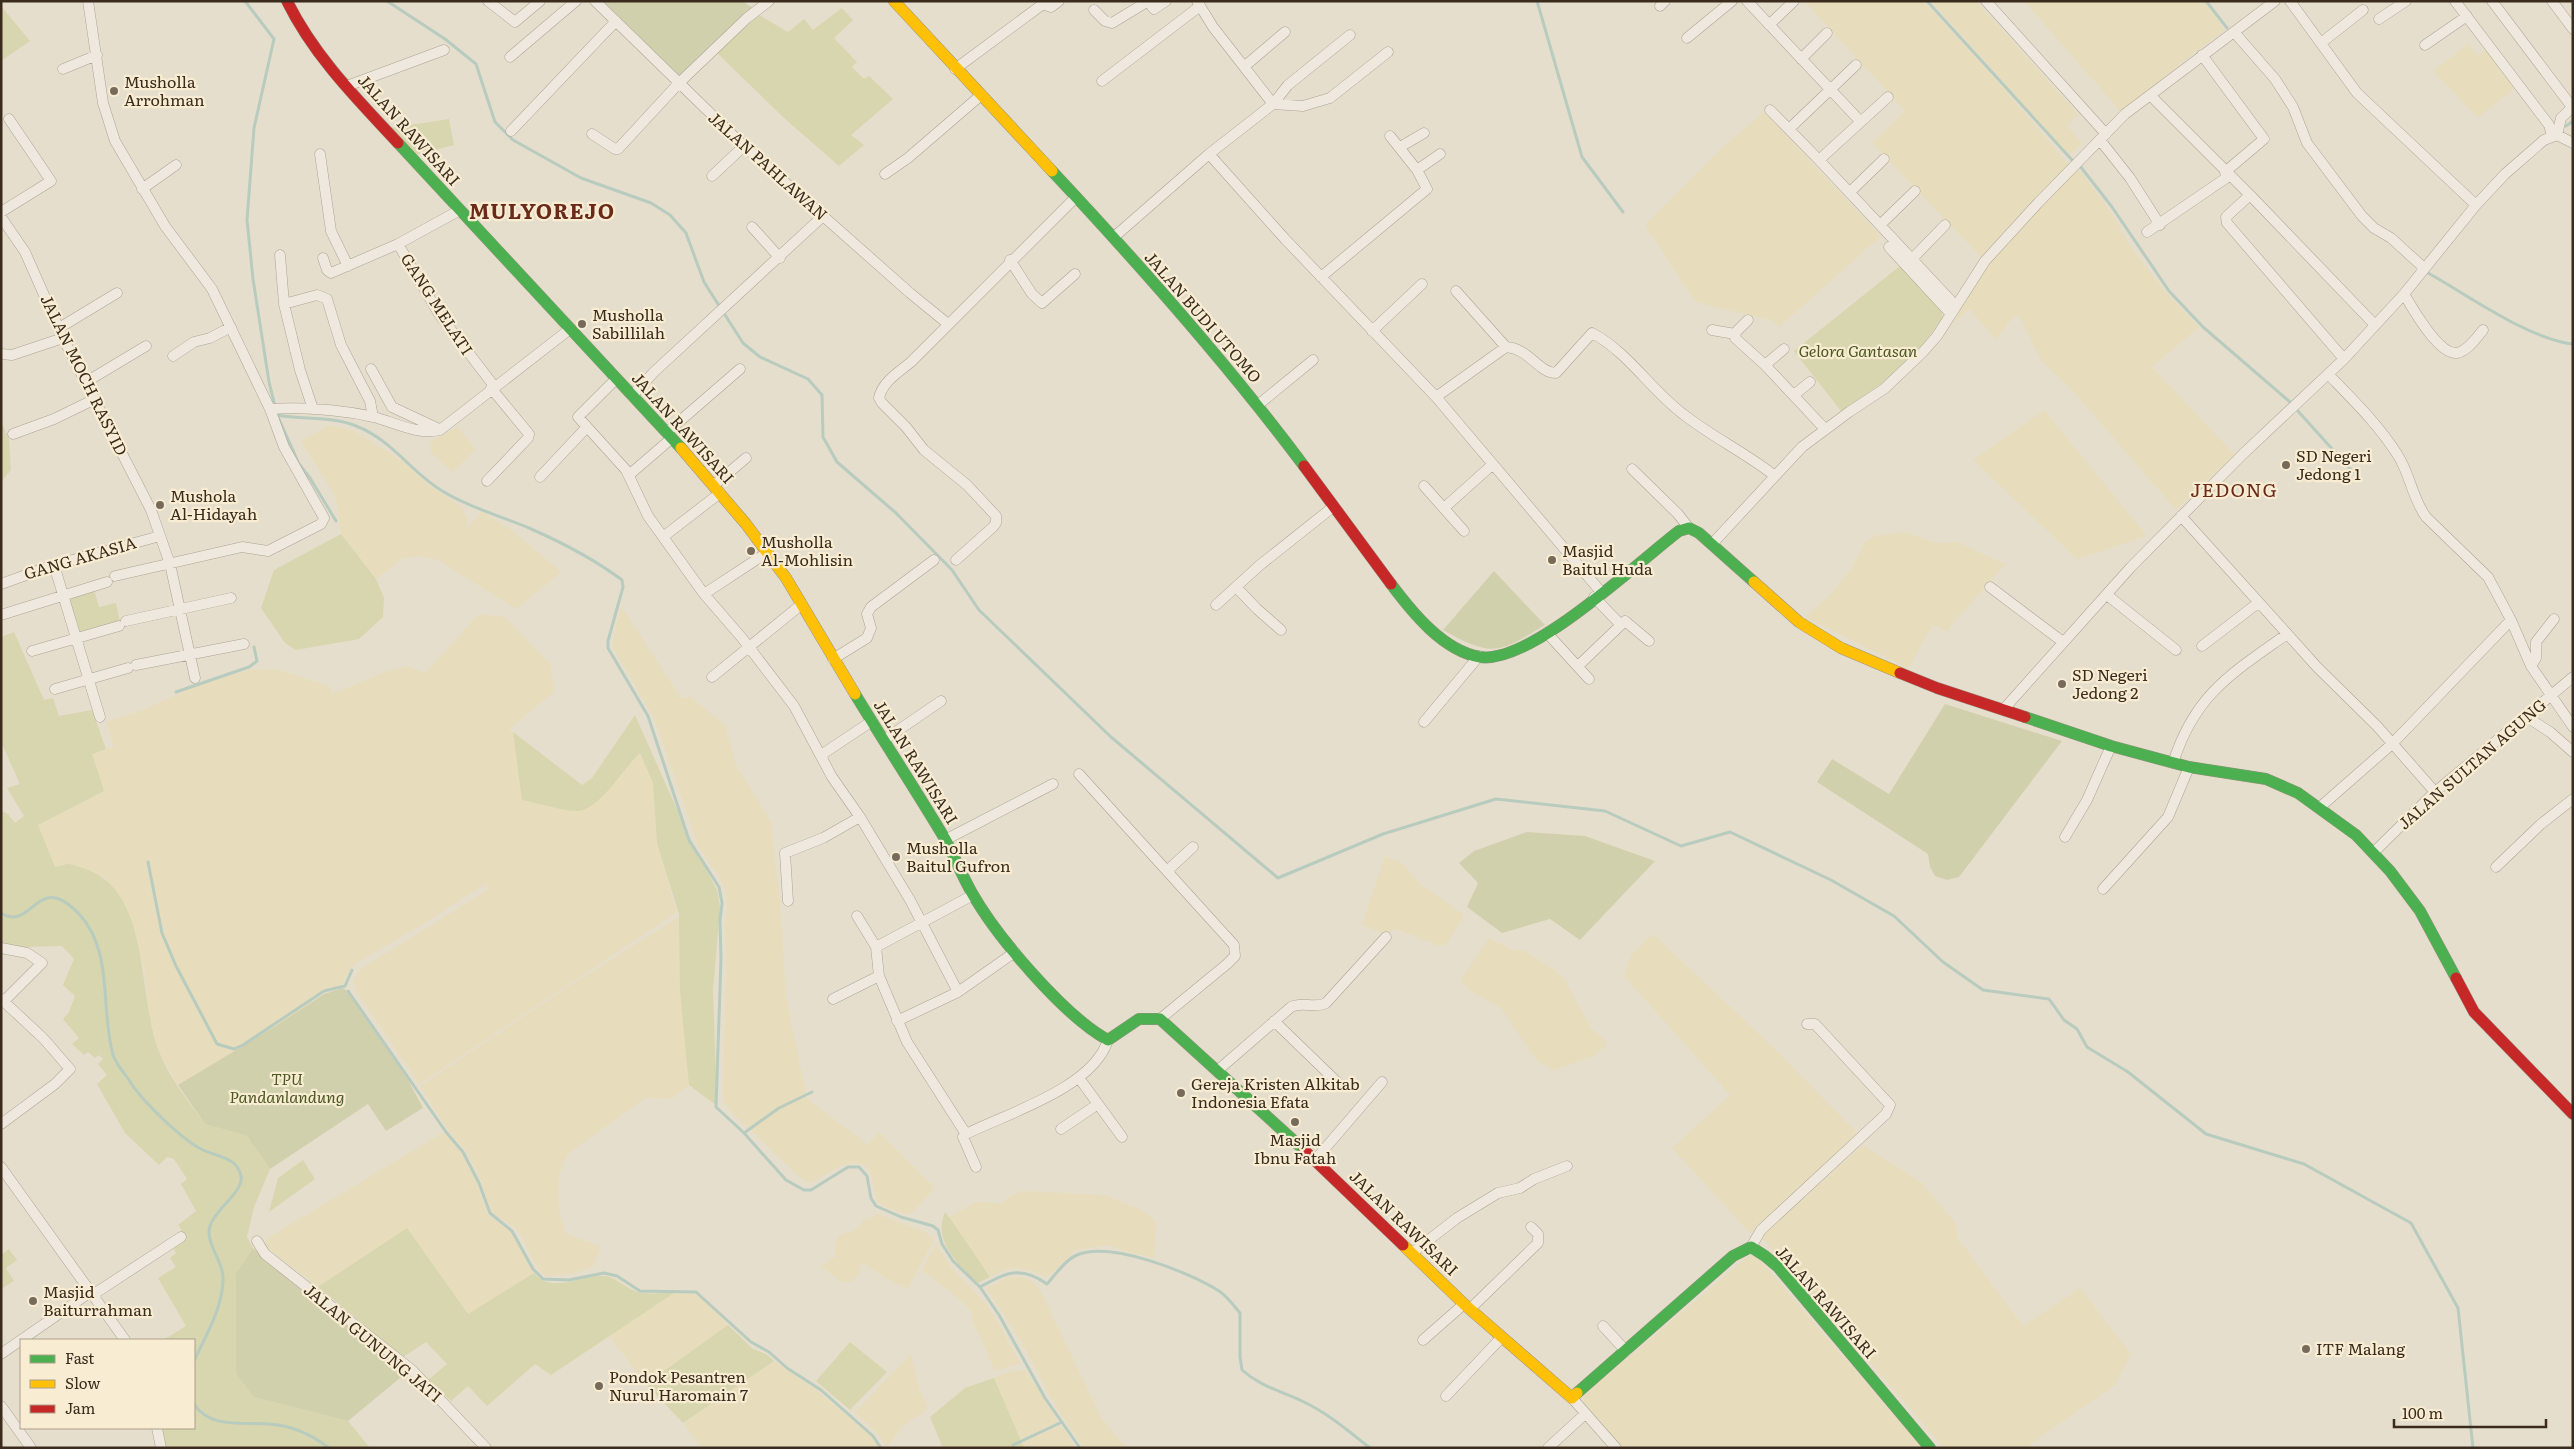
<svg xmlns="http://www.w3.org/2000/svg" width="2574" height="1449" viewBox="0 0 2574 1449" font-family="Literata,serif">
	<rect width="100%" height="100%" fill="#e6decc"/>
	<path fill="#e7ddbc" d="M1804,1H1924L1997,81L2069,165L2027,207L1983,259L1872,143L1905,111Z
		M1931,1H1976L2078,114L2067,126L2082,143L2069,155Z
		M2024,1H2204L2225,30L2185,60L2122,113Z
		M2468,44L2478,56L2486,50L2515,88L2478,118L2433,71Z
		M1764,112L1881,236L1779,327L1773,321L1695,302L1645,225L1724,146Z
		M2079,169L2111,212L2130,246L2164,290L2199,327L2152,367L2235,455L2176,510L2071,389L2041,361L2022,321L2015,315L1996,339L1969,309L1953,325L1964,299L1992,261L2036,210Z
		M2044,410L2147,536L2077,559L1973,460Z
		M330,425L354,431L404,462L429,485L462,507L468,521L467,529L482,511L514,532L561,572L516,609L438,560L418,556L402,559L376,579L341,534L336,497L301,441Z
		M457,427L476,449L453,472L431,453L430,442Z
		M1903,532L1937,543L1957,542L2005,564L1947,631L1933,625L1908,668L1805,617L1828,597L1852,569L1865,542L1875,536Z
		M621,606L681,698L691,697L725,725L736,765L771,822L780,903L786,995L807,1099L868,1145L879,1132L935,1188L910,1215L885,1207L877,1201L871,1173L864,1165L856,1163L842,1165L811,1183L804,1181L732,1113L723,1101L726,949L724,925L727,910L725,891L720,878L699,848L654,718L612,646Z
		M479,614L505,617L551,665L554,692L509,729L587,809L596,802L640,752L653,783L657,843L677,912L419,1084L357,992L353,981L359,970L489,889L487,883L415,929L351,966L342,986L328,988L311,997L313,1002L271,1029L178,1085L159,1053L148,1011L144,966L105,877L71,864L55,867L38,825L104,791L91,754L114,746L106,722L145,709L196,686L248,670L277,669L330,687L332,694L388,671L408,666L425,673Z
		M1385,856L1403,864L1420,884L1464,915L1447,943L1439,946L1397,929L1385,934L1362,925Z
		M679,917L680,991L689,1085L671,1099L645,1098L568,1154L560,1172L558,1193L559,1210L565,1233L601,1247L593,1266L573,1274L548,1276L541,1273L532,1259L522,1236L514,1227L494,1214L486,1198L481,1180L465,1150L448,1130L420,1086L566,988Z
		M1653,934L1778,1052L1858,1134L1750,1233L1672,1148L1730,1095L1624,976L1631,955Z
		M1489,938L1513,950L1524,951L1552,968L1564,978L1591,1028L1608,1043L1593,1056L1554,1070L1536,1060L1501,1008L1475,994L1460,981Z
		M444,1132L462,1152L477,1181L482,1200L490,1216L512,1233L534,1273L468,1314L407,1228L318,1287L271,1251L265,1244L266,1239Z
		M1863,1145L1922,1183L1956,1224L1957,1237L2023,1326L2080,1288L2131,1354L2114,1386L2025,1448H1944L1764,1240L1763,1234Z
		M1023,1191L1105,1195L1141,1210L1153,1218L1156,1225L1154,1258L1127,1252L1108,1245L1075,1250L1047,1277L1024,1269L1010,1268L990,1277L949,1217L976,1202L1003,1203L1010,1196Z
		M875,1213L925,1232L934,1240L908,1288L892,1282L864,1264L859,1267L860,1273L851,1282H841L821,1266L835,1257L836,1240L840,1235L857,1229L865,1218L870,1220Z
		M936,1244L950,1266L984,1302L996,1319L1020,1363L995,1371L971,1317L973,1313L957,1297L922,1270Z
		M1748,1256L1757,1257L1922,1448H1623L1584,1404V1395Z
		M1009,1277L1027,1278L1039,1288L1102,1419L1126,1448H1084L1060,1413L1015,1331L986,1288Z
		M677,1291L694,1292L707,1301L728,1325L646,1384L608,1335Z
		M911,1354L919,1388L928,1409L902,1426L887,1448L878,1434L855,1412Z
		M774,1361L815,1389L874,1438L880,1448H702L683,1423Z
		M1026,1370L1058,1422L1019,1440L994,1378L1011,1371Z
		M1061,1425L1076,1448H1024L1021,1443Z"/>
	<path fill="#d7d6ae" d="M1,6L30,41L1,61Z
		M842,8L853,20L834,38L857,62L852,67L864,79L869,76L893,99L851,135L864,145L839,166L783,117L717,53L759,15L788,32L804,19L813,30Z
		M449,119L454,145L415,155L391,128Z
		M1901,265L1941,309L1943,317L1917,353L1884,382L1841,411L1794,351Z
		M1,420L9,440L11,470L1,482Z
		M341,534L376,579L384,598L383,617L359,639L296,650L285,643L261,608L274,570Z
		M94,590L99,607L116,603L120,622L78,635L68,598Z
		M14,632L44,700L53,698L59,716L92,710L106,749L92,754L104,791L38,825L55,867C60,866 65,864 70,864C75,865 83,868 88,870C152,894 137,1001 160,1054C170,1079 189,1102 205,1124L247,1136L270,1169L254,1207L247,1237L253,1248L236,1273L254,1397L348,1421L370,1448H165L162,1429L194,1428V1340L165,1339L186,1326L158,1278L176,1267L170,1258L176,1253L173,1248L187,1239L178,1225L196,1211L181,1184L187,1179L174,1159L167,1157L159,1165L125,1133L97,1084L107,1075L98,1064L103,1059L99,1055L95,1058L88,1052L84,1055L72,1044L79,1038L63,1019L69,1012L75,996L63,985L74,959L62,946L23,947L1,944V811L8,814L15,823L24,816L7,788L20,784L1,742V637Z
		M635,715L688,834L717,890L720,906L713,991L717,1106L689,1085L680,991L679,914L657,843L653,783L640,753C624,767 601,808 579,811C565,812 538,803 522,800L513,732L582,785L592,778Z
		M303,1160L315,1179L269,1212L278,1178Z
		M945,1212L949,1217L990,1277L978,1283C959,1267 932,1239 945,1212Z
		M407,1228L468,1314L534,1273C553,1295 580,1275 604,1276C617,1277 623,1287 635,1291C647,1296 665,1292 677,1291L551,1375L535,1364L487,1406L468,1386L451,1401L428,1380L447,1364L426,1342L403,1357L318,1287Z
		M9,1249L17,1260L6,1268L14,1281L1,1289V1255Z
		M728,1325L753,1349L766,1354L774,1361L683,1423L646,1384Z
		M850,1342L887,1372L850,1410L816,1381Z
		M994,1378L1024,1448H943L930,1417L965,1388Z"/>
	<path fill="#d1d0ad" d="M600,1H742L753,8L679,77Z
		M1494,571L1545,625C1499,653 1492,658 1443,630Z
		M1945,704L2062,741L1959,877L1947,880L1935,876L1930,867L1928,854L1817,782L1832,759L1889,794Z
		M1527,832L1585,836L1655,861L1580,940L1550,919L1502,933L1467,907L1478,883L1459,863L1474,851Z
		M343,988L351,995L407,1078L423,1108L386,1131L368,1104L270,1169L247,1136L205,1124L178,1085L271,1029L324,994Z
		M253,1248L357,1332L405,1374L348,1421L254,1397L236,1373V1273Z"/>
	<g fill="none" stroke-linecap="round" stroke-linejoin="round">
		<path stroke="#b8cbbf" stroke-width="3" d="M245,1L274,39L254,128L247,220L253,279L269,382L275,406
			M387,1L445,39L476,64L495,122L513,140L581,178L651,203L670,215L686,233L704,282L743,343L760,357L808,379L822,395L823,437L837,462L896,513L952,570L979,610L1111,737L1278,878L1383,834L1496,799L1605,811L1681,846L1730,832L1831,880L1894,916L1943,962L1983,990L2049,999L2064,1020L2077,1029L2087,1047L2128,1072L2206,1134L2304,1164L2411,1223L2458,1308L2473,1448
			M1537,1L1582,157L1623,212
			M1927,1L2072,160
			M2206,1L2227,28
			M2566,126L2573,121
			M2080,166L2112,207L2169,291L2203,327L2290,402
			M2428,273C2468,295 2528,339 2573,344
			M2297,410L2353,472
			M277,415C304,420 331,416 356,426C393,440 412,474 444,492C470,508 501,516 529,528C561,542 594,559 622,580L623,587L608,641V648L648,716L689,840L719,887L722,903L720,920L721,959L716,1107L744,1133L786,1180L804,1190H811L848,1167H859L867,1176L871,1198L876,1206L901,1217L933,1226L938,1230L942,1244L953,1261L980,1287L999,1315L1045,1398L1080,1448
			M278,417L299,464L310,478L336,521
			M176,692L249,667L257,661L254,647
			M148,862L162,933L176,966L217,1044L234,1049L243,1045L324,991L345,986L352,970
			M1,913C33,933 36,869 79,914C114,951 100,1009 113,1055C116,1064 124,1073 129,1080C141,1100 182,1140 203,1150C218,1157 237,1157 241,1176C244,1192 215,1209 210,1226C205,1242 222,1260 223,1276C224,1306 206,1335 194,1361
			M348,991L446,1132L463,1152L479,1183L490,1213L512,1231L533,1269L543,1279L569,1280L604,1273L617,1276L640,1291L696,1292L751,1342L769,1352L787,1368L821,1390L873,1436L881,1448
			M744,1133L779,1108L812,1092
			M980,1287C1006,1273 1020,1265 1047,1284C1055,1275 1066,1259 1077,1255C1111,1241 1189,1272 1219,1291C1227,1296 1234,1306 1240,1313V1357L1242,1370C1261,1387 1282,1391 1304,1402C1329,1414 1348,1431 1370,1448
			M194,1404C210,1429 243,1422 268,1424C290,1425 312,1435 329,1448
			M1013,1445L1062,1422"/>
		<defs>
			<path id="street" d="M88,1L103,103L115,141L165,226L212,289L270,409L284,447L324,518L321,524L268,551L242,547L115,576
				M488,1L515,22L540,1
				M595,1L744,146L910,293L948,324
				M1197,1L1213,27L1273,104L1303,106L1330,98L1388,52
				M1747,1L1860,121
				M1986,1L2106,134
				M2290,1L2357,93L2476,205
				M2455,1L2549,125L2552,136
				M2492,1L2572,107
				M2552,1L2573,29
				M1660,6L1665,1
				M1094,10L1105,21L1112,23L1145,3H1149L1154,9L1166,1
				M2379,19L2406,1
				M1769,25L1794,1
				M2234,32L2275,79L2293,107L2307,143L2362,216L2374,228L2391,238L2424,268
				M1687,38L1732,1
				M2321,43L2363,10
				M2425,45L2467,16
				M2202,55L2264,139L2225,172
				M510,57L576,1
				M1801,59L1827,33
				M1245,66L1285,32
				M63,69L97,55
				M955,69L1043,4L1051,7L1059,1
				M1102,81L1200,6
				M347,86L444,50
				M2150,95L2250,195L2375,325
				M1770,110L1819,160L1955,305
				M1789,129L1856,65
				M511,131L616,21
				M592,134L615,149H618L679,83L747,18L769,1
				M2557,135L2561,118L2573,107
				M2100,140L2130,178L2160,225
				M1400,147L1424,133
				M320,154L331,231L348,266
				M1209,154L1285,239L1436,397L1601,592
				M1819,160L1888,97
				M1417,170L1440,154
				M885,174L908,158L980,96
				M712,176L744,146
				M142,189L176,165
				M1850,192L1884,159
				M2250,195L2226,217L2227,223L2344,359
				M1,212L51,181L9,119
				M1,217L25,252L63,338L151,510L170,564L195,678
				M1880,225L1915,191
				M752,227L780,258
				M2147,232L2229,176
				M1114,237L1209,154L1273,104L1288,85L1350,35
				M398,244L439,314L494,386
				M1889,247L1951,314
				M280,255L284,304L300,370L313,409
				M323,258L327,270L331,273L398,244L460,210
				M1912,259L1945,225
				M1010,260L1032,294L1042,303L1075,274
				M1321,277L1427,189L1417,170L1390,136
				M1456,291L1506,347
				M2404,294C2412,307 2438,355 2457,353C2468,351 2477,337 2483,330
				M284,304L317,295L327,299L341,345L370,401L373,417
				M1748,320L1736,332L1735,338L1765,365L1825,429
				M59,328L117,293
				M1712,330L1735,334
				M1372,331L1422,284
				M1,354L12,355L63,338
				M173,356L194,342L210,338L231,327
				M1765,365L1784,349
				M371,369L392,407L439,429
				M2328,374C2352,399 2378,424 2397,454C2410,473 2412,498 2426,517L2488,577L2511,620L2531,666L2573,727
				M616,379L578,417L626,470L648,516L704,594L742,638L794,706L832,777L860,817L910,900L958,992
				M86,382L146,346
				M1794,395L1810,382
				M632,396L654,372L823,216
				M1436,397L1506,347C1528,348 1539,373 1556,373L1592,333C1628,352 1651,390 1683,414C1712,437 1746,453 1775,476
				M1258,405L1313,360
				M270,409C304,407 341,410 374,417C396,423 417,435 440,430L570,329
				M666,433L740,369
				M13,434L54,419L95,399
				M1632,469L1678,514L1689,528
				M629,475L672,438
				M540,477L587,427
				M487,481L528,438L529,434L491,388
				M714,485L746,458
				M1424,486L1464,531
				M1444,508L1492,465
				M2181,516L2317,667L2377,726L2435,792
				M663,537L720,493
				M1713,543L1802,447L1849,412L1884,389L1923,352L1937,336L1985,261L2038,203L2125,114L2275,1
				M956,560L993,527L996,523V516L967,485L924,450L906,427L882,403L879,398C882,382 899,372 911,362L1076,197
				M54,565L100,717
				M1,584L54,565L160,536
				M1236,587L1257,609L1281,630
				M1990,587L2063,642
				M704,594L768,552
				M2107,595L2176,650
				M1594,597L1621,625
				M1216,605L1260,565L1333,507
				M1,615L107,582
				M126,621L231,598
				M1547,633L1589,679
				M2202,646L2258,603
				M32,651L119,626
				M833,659L867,638L871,628L867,614L871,607L934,560
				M136,665L244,644
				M1578,666L1625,621L1649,641
				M2531,666L2536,658V642L2554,619
				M712,677L802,604
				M55,689L128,668
				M2003,710L2131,567L2243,454L2344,359L2404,294L2476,205L2505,174L2544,140L2557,135L2573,143
				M2527,717L2550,732L2573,752
				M1424,722L1479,656
				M884,740L941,701
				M821,755L872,721
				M2173,763C2195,694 2231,674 2287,634
				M1079,774L1234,945L1235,956L1227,964L1160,1019
				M2319,808L2392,744L2511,620
				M2065,837L2087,800L2111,746
				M945,840L1053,784
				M2374,852L2435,792L2573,677
				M2496,867L2541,824L2573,799
				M1168,870L1193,847
				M2103,889L2168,817L2189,767
				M788,901L785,853L823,838L860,817
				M857,916L876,947L879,976L907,1042L966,1134L963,1137L976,1167
				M876,947L973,895
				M1,948L27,953L42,963L4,1001
				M1,999L43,1038L70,1069L55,1084L1,1124
				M833,999L879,976
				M897,1021L958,992L1015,952
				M1274,1021L1336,1081
				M1217,1071L1291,1007C1302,1001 1315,1009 1326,1003L1386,937
				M1079,1078L1122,1137
				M1061,1129L1098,1104
				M966,1134C1008,1113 1093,1088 1108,1040
				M1315,1160L1382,1082
				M1,1167L125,1340
				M257,1241L265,1254L412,1370L486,1448
				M1751,1247L1761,1230L1886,1114L1890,1105L1815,1024H1807
				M1412,1253L1457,1218L1498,1193L1520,1188L1534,1179L1567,1166
				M94,1294L181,1237
				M1470,1309L1538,1243V1234L1531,1227
				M1603,1326L1626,1351
				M1423,1340L1464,1304
				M1,1354L92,1291
				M1446,1396L1502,1337
				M1572,1398L1616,1448
				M1,1406L31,1448
				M157,1428L161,1448
				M1548,1448L1585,1414"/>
			<path id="fast" d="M398,143L681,448
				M1052,171C1140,265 1227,363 1304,466
				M1391,584C1412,612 1443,651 1480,657C1530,665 1638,562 1679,531L1689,528L1699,533L1754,582
				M855,694C884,742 916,790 945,839C955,857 962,876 972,893C997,937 1064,1016 1108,1040L1139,1019H1160L1304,1150
				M2025,717L2111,746L2189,767L2266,779L2298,793L2356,835L2390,871L2420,911L2456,978
				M1577,1393L1733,1256L1751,1247L1765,1256L1778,1267L1930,1448"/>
			<path id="slow" d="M894,1L1052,171
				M681,448L746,524L786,578L855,694
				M1754,582L1799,622L1841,648L1900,673
				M1403,1245L1464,1304L1572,1398L1577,1393"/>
			<path id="jam" d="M287,1C314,56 357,99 398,143
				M1304,466L1391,584
				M1900,673L1937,688L2025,717
				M2456,978L2474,1012L2573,1114
				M1304,1150L1403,1245"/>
		</defs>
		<use href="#street" stroke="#aba395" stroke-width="11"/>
		<use href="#fast" stroke="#9b9285" stroke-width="12"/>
		<use href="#slow" stroke="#9b9285" stroke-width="12"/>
		<use href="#jam" stroke="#9b9285" stroke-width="12"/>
		<use href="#street" stroke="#eee8de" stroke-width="10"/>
		<use href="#fast" stroke="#4caf50" stroke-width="11"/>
		<use href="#slow" stroke="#ffc107" stroke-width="11"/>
		<use href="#jam" stroke="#c62828" stroke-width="11"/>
	</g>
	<g fill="#766a5a" stroke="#f8ecd2" stroke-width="2">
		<circle cx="114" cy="91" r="5"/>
		<circle cx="582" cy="324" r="5"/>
		<circle cx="2286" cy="465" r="5"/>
		<circle cx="160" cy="505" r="5"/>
		<circle cx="751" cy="551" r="5"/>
		<circle cx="1552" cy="560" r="5"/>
		<circle cx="2062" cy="684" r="5"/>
		<circle cx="896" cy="857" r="5"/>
		<circle cx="1181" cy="1093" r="5"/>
		<circle cx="1295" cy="1122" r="5"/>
		<circle cx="33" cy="1301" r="5"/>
		<circle cx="2306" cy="1349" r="5"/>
		<circle cx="599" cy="1386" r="5"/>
	</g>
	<g text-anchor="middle" stroke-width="4.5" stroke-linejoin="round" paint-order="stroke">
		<g font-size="16" fill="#3a2b1d" stroke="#f8ecd2" text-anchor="start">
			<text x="124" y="88">Musholla<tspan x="124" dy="18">Arrohman</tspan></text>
			<text x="592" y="321">Musholla<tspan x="592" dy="18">Sabillilah</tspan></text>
			<text x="2296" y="462">SD Negeri<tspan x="2296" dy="18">Jedong 1</tspan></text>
			<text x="170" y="502">Mushola<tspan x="170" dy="18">Al-Hidayah</tspan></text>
			<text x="761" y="548">Musholla<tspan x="761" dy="18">Al-Mohlisin</tspan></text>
			<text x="1562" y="557">Masjid<tspan x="1562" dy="18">Baitul Huda</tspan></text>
			<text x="2072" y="681">SD Negeri<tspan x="2072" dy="18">Jedong 2</tspan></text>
			<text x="906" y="854">Musholla<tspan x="906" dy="18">Baitul Gufron</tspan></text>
			<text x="1191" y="1090">Gereja Kristen Alkitab<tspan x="1191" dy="18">Indonesia Efata</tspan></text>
			<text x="1295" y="1146" text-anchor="middle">Masjid<tspan x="1295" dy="18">Ibnu Fatah</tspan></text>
			<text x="43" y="1298">Masjid<tspan x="43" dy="18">Baiturrahman</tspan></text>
			<text x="2316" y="1355">ITF Malang</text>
			<text x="609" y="1383">Pondok Pesantren<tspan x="609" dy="18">Nurul Haromain 7</tspan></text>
		</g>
		<g font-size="16" fill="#3a2b1d" stroke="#f8ecd2">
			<text transform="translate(409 130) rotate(48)" y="6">JALAN RAWISARI</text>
			<text transform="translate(768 166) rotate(42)" y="6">JALAN PAHLAWAN</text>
			<text transform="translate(437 304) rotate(57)" y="6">GANG MELATI</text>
			<text transform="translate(1203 317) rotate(49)" y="6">JALAN BUDI UTOMO</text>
			<text transform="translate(84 375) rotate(64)" y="6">JALAN MOCH RASYID</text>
			<text transform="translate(683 428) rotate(48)" y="6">JALAN RAWISARI</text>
			<text transform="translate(80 558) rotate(-16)" y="6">GANG AKASIA</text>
			<text transform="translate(916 762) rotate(58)" y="6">JALAN RAWISARI</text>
			<text transform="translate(2472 764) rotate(-41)" y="6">JALAN SULTAN AGUNG</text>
			<text transform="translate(1404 1223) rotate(44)" y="6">JALAN RAWISARI</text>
			<text transform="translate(1826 1302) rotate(49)" y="6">JALAN RAWISARI</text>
			<text transform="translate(373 1343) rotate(40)" y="6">JALAN GUNUNG JATI</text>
		</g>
		<g font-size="16" font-style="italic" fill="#4c5822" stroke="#f8ecd2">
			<text x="1858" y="357">Gelora Gantasan</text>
			<text x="287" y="1085">TPU<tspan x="287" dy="18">Pandanlandung</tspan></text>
		</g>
		<g font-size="19" letter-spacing="1" fill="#6a2919" stroke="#f8ecd2">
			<text x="2234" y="497">JEDONG</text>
		</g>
		<g font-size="21" font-weight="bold" letter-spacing="1" fill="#6a2919" stroke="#f8ecd2">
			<text x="542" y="219">MULYOREJO</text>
		</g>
	</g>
	<rect width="2574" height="1449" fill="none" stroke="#3a2b1d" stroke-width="5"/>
	<rect x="20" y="1339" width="175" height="90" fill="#f8ecd2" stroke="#ac9f8a"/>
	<rect x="30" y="1355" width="25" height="8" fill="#4caf50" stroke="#ac9f8a"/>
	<text x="65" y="1364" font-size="15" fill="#3a2b1d">Fast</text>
	<rect x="30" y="1380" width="25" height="8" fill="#ffc107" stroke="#ac9f8a"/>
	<text x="65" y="1389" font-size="15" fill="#3a2b1d">Slow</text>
	<rect x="30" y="1405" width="25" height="8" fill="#c62828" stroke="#ac9f8a"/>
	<text x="65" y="1414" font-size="15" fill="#3a2b1d">Jam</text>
	<path d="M2394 1419v8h152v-8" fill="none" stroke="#3a2b1d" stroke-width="2.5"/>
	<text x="2402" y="1419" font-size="15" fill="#3a2b1d" stroke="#f8ecd2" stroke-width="4" paint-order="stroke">100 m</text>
</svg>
